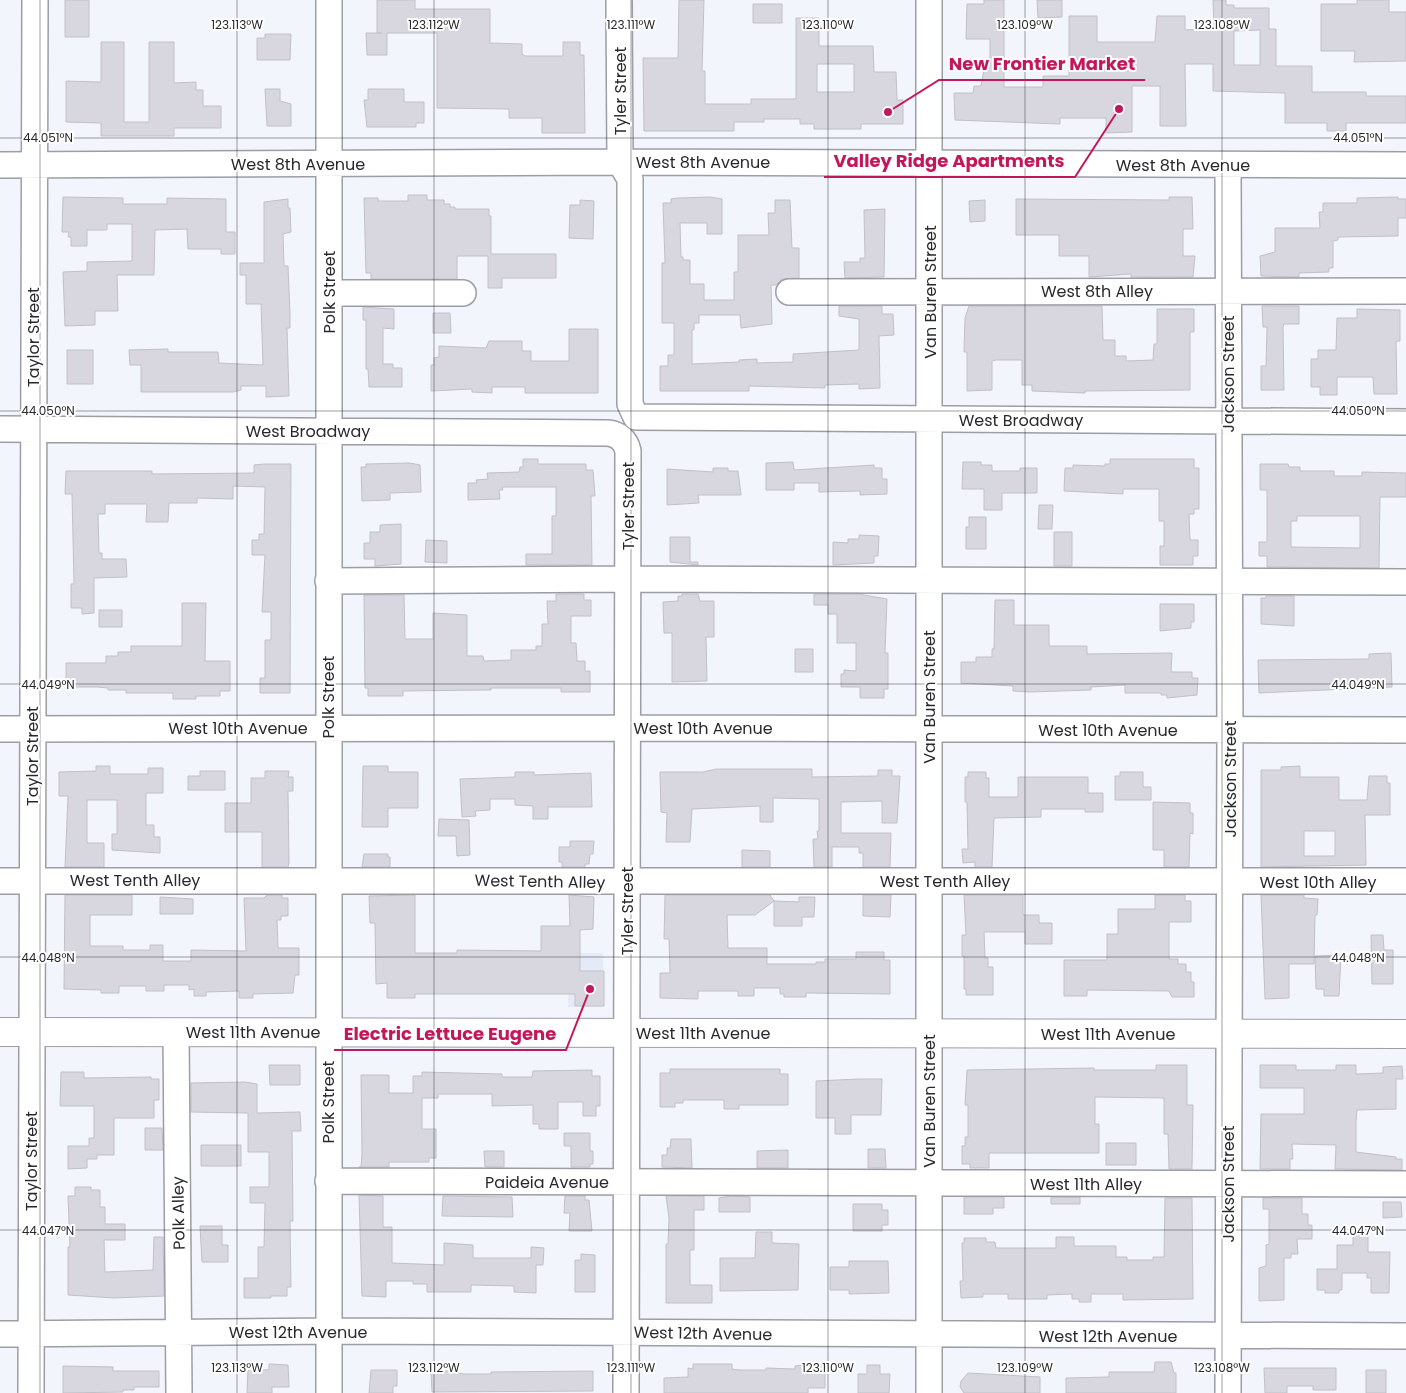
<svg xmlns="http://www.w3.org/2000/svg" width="1406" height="1393" viewBox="0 0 1406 1393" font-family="Poppins,sans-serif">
	<rect width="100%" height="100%" fill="#f3f5fd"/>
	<path fill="#e5eaf8" d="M569,953H603L604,1007H568Z"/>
	<path fill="#d8d7df" stroke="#c1c0c8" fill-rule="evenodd" d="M65,0H89V37H65Z
		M377,0H415V9H490V43L522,44V54L525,56H563V42H580V55H584L585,133H542V118H509V109L437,108V33H387V55H367L366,33H382H377Z
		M679,0H704L702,71H705V104H751V99H796V18H819V46H873L874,72H896L897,100H903V124H861V129H814V124H800V119H764V122H734V131H644L643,58H678ZM817,64H854V92H817Z
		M984,0H1004V87H1043V76H1069V16H1097V42H1155L1157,16H1185V30L1214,28L1213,0H1226V5H1234V8H1269V29H1276V66H1312V92H1366V96H1406V123H1346V131H1327V123H1285V93L1213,91V64H1185L1186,126H1160V86H1132V132L1106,133V118H1060V124L955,120L954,93H973L974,86H981L984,70H988V65H990V39H966L967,4H984ZM1260,30V65H1234V31Z
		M1037,0H1062V17L1038,18Z
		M1357,0H1389V12H1406V61L1354,62L1355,51H1321V4H1357Z
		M753,4H782V23H753Z
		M265,34H291L290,60H257V38H265Z
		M101,42H124V122H149V42H174V83L196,82V90H203V106H221V128H174V136H101V123L66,122V81L101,82Z
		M265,89H280V101L291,104V126H267Z
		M368,89H404V102H424V123H416V127H367L364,100H368Z
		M408,195H427V200H444V204H450V207H455V209H489V216H491V254H556V278H502V288H488V256H457V279H371V273H366L364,198H378V201H408Z
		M63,197L123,198V204H167V198L226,199V232H235V254H221V249H188L187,229L155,230L154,275H117L118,311H95V325L65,326L63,272L87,271V262L132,261V224H107V230H87V246H71V237H68L69,232H62Z
		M710,197L722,199V234H707V223H680L681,257H683V260H690V284H704V300H734V272H738V235H769L768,213H775V200H790L792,248H799V278L782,279L776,285H771L772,324L741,328L740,315H699V323H694V330H692V364L739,362V360L757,359V363L793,362V354L859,350V319L839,316V306H882V314H893L894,335L879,336L880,388L859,389V384L825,385V388L749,386V391H660V366H668V355H674V323H662V263H665L663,203H671V199L678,198Z
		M1169,197H1192L1193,229H1183V256H1195L1193,277H1131V274L1089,277V256H1059V235H1016V199L1169,200Z
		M1398,197V199H1406V218H1398V236L1338,237V240L1333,241V268H1329V272L1299,273V277L1261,276L1260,256L1275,252V228H1320L1319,212H1323V203H1357V198Z
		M288,199V208H290L291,232L283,234L284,266H288L290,314V328H287L289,396L266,397V386H241V390L233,392H141V365H130L129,350L168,349V352H218L219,363L263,365L261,304H246V275H240V263H264V202Z
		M580,200L594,201L593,239L569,238L570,205H580Z
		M985,200V221L970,222L969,201Z
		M885,209L884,277L845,278L844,262H860V258H865L864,210Z
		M969,306H1102L1103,340H1115V356H1126V361L1153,360L1154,344H1157V309H1194V332H1190V390L1085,391V393L1032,391V385H1022V360H996L992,361V390L967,391V352H964L965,318Z
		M1262,306H1299V324H1284L1283,327L1284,390H1261V366H1266L1267,327H1263Z
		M363,307L394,309V329L383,328V364H393V368H402V387H369L368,369H366V320H363Z
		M1357,309L1400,310V341H1396L1397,394H1374L1373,377H1337V395H1320V387H1311V359H1318V350H1336L1337,318H1357Z
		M433,313H450L451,333H433Z
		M569,329H598V393H525V387H492V393L472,392V389L431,391V365H434V358L439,357V346L486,348L489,341H522V351H531V361H569Z
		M67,350H93V384H67Z
		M523,459H538V464H586V470H593L595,496H591L592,565H526V554H552V516H556V487H502L503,490H499L500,499L468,500V483H477L476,480L488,479L487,473L519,472L520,467H523Z
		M1110,459H1194V468H1199V509H1194V514H1189L1190,540H1198V556H1193V565H1160V546H1164V521H1159V489H1123V494L1064,491L1065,468H1073V465L1105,466V464H1110Z
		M793,462L794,470L874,465V468H882V479H887V494L860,495V491L819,492V483H794V490H766V463Z
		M963,462H981V465H992V471H1020V468H1037V493H1002V510H984V489H962Z
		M410,463L420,465L421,492L390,493V500L362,501L361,467H366V464Z
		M264,464H291L290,693H260V678H265V640H271V612H262L265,555H252V540H259V534H264L265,487L233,486V499L197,498V503H169L168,522H146L147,504H105V514H98L99,553H102V559H126L127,577L94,578V613L82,614V608H71V584H74L72,494H65L66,471H152V474L254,473V465Z
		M1260,464H1288L1289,467H1300V471H1334V476H1362V472L1406,473V497H1380L1379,568L1267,567V556H1259V542H1267V490H1260ZM1297,516H1360V548L1291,547V521H1297Z
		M713,468H728V471H738L741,495H698L699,503L667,505V469L713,472Z
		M1039,505H1053L1052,529H1038Z
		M969,517H986V549H966V527H969Z
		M401,524V564L375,566V559H364V543H370V532H380V525Z
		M1054,532H1072V566H1054Z
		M859,535L879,536L878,556H874V563L833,565V542L848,543V539H859Z
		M670,537H690V562H698V565L670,562Z
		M426,540L447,541V563L425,562Z
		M556,594H584V600H591V616H571V643H576L577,661H585V671H590V692H561V688H491V690H483L403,691V696H368V688H365L364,595H404L405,639H433V613L467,615V656H483L484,661L511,660V650H536V646H542V624H548L547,601H556Z
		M682,594H698L700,601H714V637H706L707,681L672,682V633H664L663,602L678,601V596H682Z
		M814,594H858L887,599L885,653H888V689H884V698H860V687H841V674H844V670L856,671V643H837V614H828V605H814Z
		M1266,596H1294V626L1261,624V598H1266Z
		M995,600H1014V625H1049V646H1087V654L1172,653L1171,672H1192V678H1198L1197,695L1167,698V695H1161V693H1125V685L1091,687V690L1030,692L1013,691V686L961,683V662H976V657H992V649H994Z
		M182,603H206L205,661H230V691H220V696H196V699H173V693H126V690H108V688L97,687H66V663H106V656H118V652H131V646H182Z
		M1160,604H1194V622H1191V628L1160,631Z
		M99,610H122V627H99Z
		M795,649H813V672H795Z
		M1391,653L1392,687L1259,693L1258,660L1369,659V654Z
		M96,766H110V774H148V768H163V793H146V825H154V837H160V853L112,850V834H117V800H87V843H104V867H65L68,796H59V772L96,771Z
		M363,766H388V772H418V808H388V827H362Z
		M1300,766V777H1339V800H1367L1369,776H1387V783H1390V815H1365L1366,865L1261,867V770H1281V767ZM1304,831H1335V856H1304Z
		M716,769H812V777L878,776V770H892V776H900L897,823H882V801L841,802V833H891L890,867H863V853H859V847H832V867H814L813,839H818L817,831H819V799L773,798V822H760V806L692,809L690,842H666L667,813L661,812L660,772H703Z
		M200,771H225V790H188V776H200Z
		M265,771H289L288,777H293V791H288L289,863L288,867H262V832H225V803H251V778H265Z
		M515,772H534V775L591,773L592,807H548V819H533V806L515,805V799H490V810L475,811L476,816L462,817L460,779L515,777Z
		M968,772H986V778H989V797H1018V777H1088V793H1103V812H1085V809H1041V817L994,818L992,867H975V862L963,863L962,849H968L967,802H965V777H968Z
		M1120,772H1143V787H1151V800H1115V776H1120Z
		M1153,802L1190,803V813H1193V834L1190,833L1189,867H1164V850H1153Z
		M439,819L469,820L470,855L457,856L456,836H438Z
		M570,841H594L593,854H590L589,864H585V867H562V862H559V847H570Z
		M742,850L770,851V867H742Z
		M364,854H388V857H390V867H362Z
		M65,895H132V915H90V946H123V950H150V945H163V961H191V950L246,951L244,898H264L267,895H282V898H288V916H281V920H277L278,948H299V975H295L293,993L253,994V998H239V991L206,992V996H194V989L189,990V985H164V991H146V986H119V993H101V990L64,989Z
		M415,895V953H457V950L541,951V926H570L569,895L594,897L593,929L580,930V971H604V1006H575V994H415V998H387V983L376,984L375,923H370L369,896Z
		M665,895H770L774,901L755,915H727L728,948H767V964H816V962H825V959H856V952H884V960H890V994L806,993V997H784V994H780V988H754V996H738V991H698V999L660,998V973H670L669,939H664Z
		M863,895H891L890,917L863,916Z
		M964,895H1023V915H1039V923H1052V944H1025V932H984L985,958H988V967H993V995H966V989H964V956H962V935H966Z
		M1155,895H1185V901H1191V922H1169V959H1178V964H1186V972H1191V982H1194V997H1172L1169,991L1087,990V996H1064V960H1107V934H1118V909H1155Z
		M1261,895H1304V898L1318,899L1317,915H1315L1314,964H1289V998L1265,999Z
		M160,897L193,899V914H160Z
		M799,897H815L814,917H802V926H774V901L799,902Z
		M1371,935H1383L1384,950H1393V984H1372Z
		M1341,955L1339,996H1324V989H1316L1315,956Z
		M269,1065H300V1085H270Z
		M1156,1065H1187V1105H1193L1192,1169H1169L1168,1134H1164V1098L1095,1097V1124H1099V1153H989V1168H970V1164H962V1146H965V1137H968V1105H965L967,1070L1094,1068V1070H1156Z
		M1260,1065H1296V1070H1336V1065H1356V1074L1383,1073V1067L1402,1066L1403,1079H1396V1109L1357,1110L1356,1121V1152L1396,1157V1159H1402V1170L1335,1169L1336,1145L1292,1144L1293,1159H1290V1169H1260L1261,1114H1304V1088H1260Z
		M670,1069H780V1074H788V1105H739V1109H724V1100H683V1103H675V1107H660V1073H670Z
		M592,1070V1076H600V1106H596V1116H583V1102H558V1129H539V1124H533V1105L492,1106V1094H438V1098H422V1129H436V1158H429V1162H389V1167H359H361L362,1154L361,1075H389V1093H413V1076H422V1072L502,1074V1077H532L533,1071Z
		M61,1072H84V1078L151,1077V1079H159V1100H154V1118H114V1155H97V1159H87V1168L68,1169V1146H89V1138H94V1106H60Z
		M858,1079H882L881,1115H851V1134H835V1118H816V1081Z
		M245,1082L257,1084V1113L300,1112L301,1131H292L293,1221H290L291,1287H287V1296H271V1298H244V1278H258V1247H264L265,1203H250V1187H269V1152H248V1113L191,1112V1083Z
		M145,1128H162L163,1150H145Z
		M564,1133H590V1151H593V1164H590V1167H571V1146H564Z
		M671,1139H691L692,1168L662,1167V1155H667V1148H670Z
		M1106,1143H1136V1165H1106Z
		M201,1145H241V1166H201Z
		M868,1149H885L886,1168H868Z
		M788,1150V1168H757V1151Z
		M484,1151H504V1167H485Z
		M75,1187H91V1190H100V1207H105V1224H125V1240H104L105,1272L153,1270L154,1237H163L164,1296L114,1298L68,1295V1247H70L68,1196H75Z
		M359,1195L383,1196V1227H392V1263L444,1265V1243L473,1245V1258H531V1247L544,1248L543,1265H536V1293L514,1292V1286L471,1285V1292H427V1284H413V1281H386V1297L362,1296Z
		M443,1196L512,1197L513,1217L442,1216Z
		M565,1196H585V1200H589L592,1231H569L570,1213H564Z
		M666,1196H704V1210H694V1250H690V1285H712V1303H666V1244H668L669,1218Z
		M731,1196L750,1197V1212H719V1198Z
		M964,1197H1004V1208H993V1214H964Z
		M1051,1197H1080V1204H1051Z
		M1165,1198H1192L1193,1299L1123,1300V1294H1091V1302H1079V1299H1072V1294L1047,1295V1299H1008V1294H983V1297L961,1298L960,1281H963L962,1243H964V1238H986V1242H995L996,1248H1056V1237H1074V1246H1116V1257H1127V1260H1153V1257H1164Z
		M1263,1198H1302V1214H1308V1225H1312V1239H1297L1298,1254H1291V1258H1284V1300L1259,1301V1268L1266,1266V1245L1269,1244V1209H1263Z
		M1383,1202H1401L1402,1217L1383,1218Z
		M853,1204H882V1210H888V1225H882V1231H853Z
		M200,1226H222V1245H228V1262H202Z
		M756,1232H772V1243L799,1244L798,1290L720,1291V1258H755Z
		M1353,1232H1368V1252H1390L1389,1293H1371V1278H1367V1273H1342V1290H1339V1293H1325V1290H1317V1269H1337V1245H1353Z
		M581,1254L595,1255V1292H575V1260H581Z
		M849,1261H888L889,1293L849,1294V1290H830V1267H849Z
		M1155,1362H1171L1174,1373H1176V1393H1066V1378L1109,1377V1372H1154Z
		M269,1364L288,1365L289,1387H272V1393H247L248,1369L269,1370Z
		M693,1364H732V1369L739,1370H766V1368L795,1369V1366L804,1365H825V1388H808V1393H664V1378L688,1377V1368L693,1369Z
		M867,1365H880V1374H890L889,1393H858V1374H867Z
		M63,1366L113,1367V1371H159V1387H134V1390H123V1392L63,1393Z
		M1264,1368H1336V1390H1313V1386H1287V1393H1265Z
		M371,1370H397V1386H393V1393H369Z
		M1366,1370H1386V1393H1366Z
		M441,1371H454V1373L465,1374H491V1372L593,1371V1391L432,1392L431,1373Z
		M968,1373L1040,1377V1393H964L960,1387L961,1381Z"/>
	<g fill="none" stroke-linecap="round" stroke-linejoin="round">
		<defs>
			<path id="minor" d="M619,0L620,162L630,179V404L636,417L1406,422
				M0,165L620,162L1406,165
				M789,292L1406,291
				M329,293H463
				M0,429L608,433C619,434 626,441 628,451L626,1393
				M328,581L627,579L1406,582
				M0,729L627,728L1406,730
				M0,881H1406
				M176,1032L179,1393
				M328,1181L1406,1184
				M0,1334L329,1331L1406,1336
				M31,1393L35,0
				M329,1393V0
				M929,1393V0
				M1228,1393L1230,731L1228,165"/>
			<path id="major" d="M0,1032L1406,1034"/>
		</defs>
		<use href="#minor" stroke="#9b9ea5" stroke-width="28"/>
		<use href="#major" stroke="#9b9ea5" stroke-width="30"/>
		<use href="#minor" stroke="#fff" stroke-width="25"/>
		<use href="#major" stroke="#fff" stroke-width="28"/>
	</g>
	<path fill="none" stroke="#28292c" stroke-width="1" stroke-opacity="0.45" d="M40,0V1393M237,0V1393M434,0V1393M631,0V1393M828,0V1393M1025,0V1393M1222,0V1393M0,138H1406M0,411H1406M0,684H1406M0,957H1406M0,1230H1406"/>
	<g text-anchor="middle" stroke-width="4" stroke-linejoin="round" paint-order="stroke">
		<g font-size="16" fill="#28292c" stroke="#fff">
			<text transform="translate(620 91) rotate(-90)" y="6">Tyler Street</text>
			<text x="703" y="168">West 8th Avenue</text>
			<text x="298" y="170">West 8th Avenue</text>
			<text x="1183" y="171">West 8th Avenue</text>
			<text x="1097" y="297">West 8th Alley</text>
			<text transform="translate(329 292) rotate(-90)" y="6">Polk Street</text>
			<text transform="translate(930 292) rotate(-90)" y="6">Van Buren Street</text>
			<text transform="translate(33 337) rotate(-90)" y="6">Taylor Street</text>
			<text transform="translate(1228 374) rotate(-90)" y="6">Jackson Street</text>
			<text x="1021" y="426">West Broadway</text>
			<text x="308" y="437">West Broadway</text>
			<text transform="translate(628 506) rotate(-90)" y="6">Tyler Street</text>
			<text transform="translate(328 697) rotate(-90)" y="6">Polk Street</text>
			<text transform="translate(929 697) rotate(-90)" y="6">Van Buren Street</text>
			<text x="238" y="734">West 10th Avenue</text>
			<text x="703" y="734">West 10th Avenue</text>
			<text x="1108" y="736">West 10th Avenue</text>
			<text transform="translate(32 756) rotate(-90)" y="6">Taylor Street</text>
			<text transform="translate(1230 779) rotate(-90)" y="6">Jackson Street</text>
			<text x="135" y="886">West Tenth Alley</text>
			<text transform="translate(540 881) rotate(1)" y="6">West Tenth Alley</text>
			<text x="945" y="887">West Tenth Alley</text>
			<text x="1318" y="888">West 10th Alley</text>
			<text transform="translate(627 911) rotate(-90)" y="6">Tyler Street</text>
			<text x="253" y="1038">West 11th Avenue</text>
			<text x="703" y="1039">West 11th Avenue</text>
			<text x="1108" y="1040">West 11th Avenue</text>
			<text transform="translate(929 1101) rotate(-90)" y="6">Van Buren Street</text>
			<text transform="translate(328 1102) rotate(-90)" y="6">Polk Street</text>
			<text transform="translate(31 1161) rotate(-90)" y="6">Taylor Street</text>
			<text x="547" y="1188">Paideia Avenue</text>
			<text x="1086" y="1190">West 11th Alley</text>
			<text transform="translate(1228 1184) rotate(-90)" y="6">Jackson Street</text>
			<text transform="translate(178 1213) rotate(-91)" y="6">Polk Alley</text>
			<text x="298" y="1338">West 12th Avenue</text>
			<text transform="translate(703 1333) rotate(1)" y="6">West 12th Avenue</text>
			<text x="1108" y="1342">West 12th Avenue</text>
		</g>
	</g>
	<g font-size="12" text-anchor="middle" fill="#28292c" stroke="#fff" stroke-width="4" stroke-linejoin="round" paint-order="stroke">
		<text x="237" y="29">123.113°W</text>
		<text x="434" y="29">123.112°W</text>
		<text x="631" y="29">123.111°W</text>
		<text x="828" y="29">123.110°W</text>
		<text x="1025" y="29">123.109°W</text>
		<text x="1222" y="29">123.108°W</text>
		<text x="48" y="142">44.051°N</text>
		<text x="1358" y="142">44.051°N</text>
		<text x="48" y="415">44.050°N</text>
		<text x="1358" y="415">44.050°N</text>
		<text x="48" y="689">44.049°N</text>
		<text x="1358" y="689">44.049°N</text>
		<text x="48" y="962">44.048°N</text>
		<text x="1358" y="962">44.048°N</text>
		<text x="48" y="1235">44.047°N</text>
		<text x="1358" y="1235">44.047°N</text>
		<text x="237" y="1372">123.113°W</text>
		<text x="434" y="1372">123.112°W</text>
		<text x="631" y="1372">123.111°W</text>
		<text x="828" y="1372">123.110°W</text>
		<text x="1025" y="1372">123.109°W</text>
		<text x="1222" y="1372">123.108°W</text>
	</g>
	<path fill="none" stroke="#c2185b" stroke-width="2" d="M888 112L939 80H1145M1119 109L1075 177H824M590 989L566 1050H334"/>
	<g fill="#c2185b" stroke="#fff" stroke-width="2">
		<circle cx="888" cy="112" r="5"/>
		<circle cx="1119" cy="109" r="5"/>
		<circle cx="590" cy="989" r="5"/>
	</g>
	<g font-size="18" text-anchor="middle" font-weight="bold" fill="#c2185b" stroke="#fff" stroke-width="4" stroke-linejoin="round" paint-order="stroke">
		<text x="1042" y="70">New Frontier Market</text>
		<text x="949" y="167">Valley Ridge Apartments</text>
		<text x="450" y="1040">Electric Lettuce Eugene</text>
	</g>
</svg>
